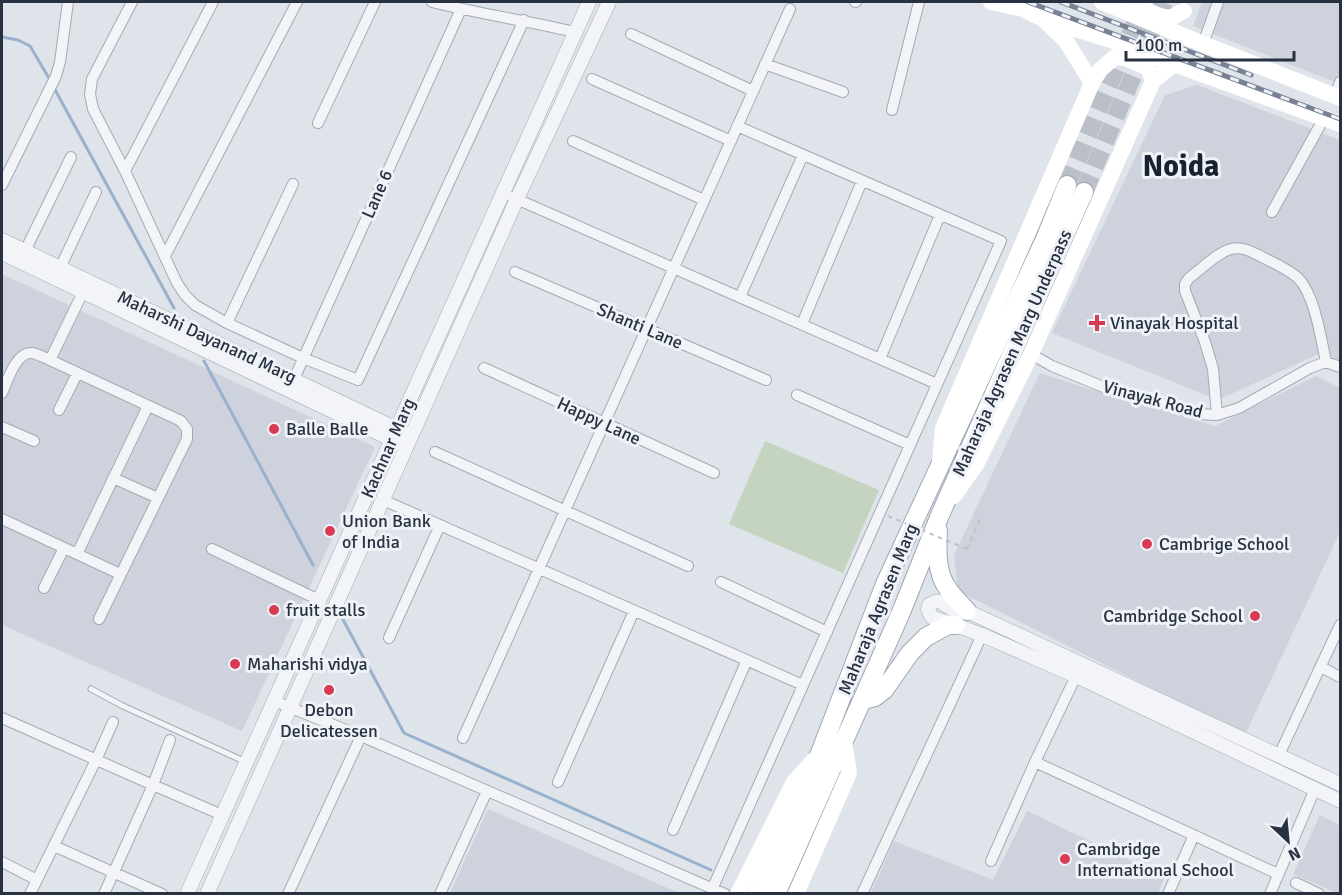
<svg xmlns="http://www.w3.org/2000/svg" width="1342" height="895" viewBox="0 0 1342 895" font-family="Signika,sans-serif">
	<rect width="100%" height="100%" fill="#dfe3ea"/>
	<path fill="#cdd2dc" d="M1202,2H1340V84L1193,26Z
		M1197,85L1340,140V361L1323,352L1218,400L1052,333L1165,95Z
		M2,274L375,447L242,731L2,625Z
		M1040,373L1083,387L1215,426L1316,376L1340,388V532L1245,735L958,591L954,555Z
		M488,809L679,893H450Z
		M1027,811L1165,877L1158,893H871L894,841L993,880Z
		M1320,815L1340,825V893H1336L1293,874Z"/>
	<path fill="#c5d4c0" d="M765,441L879,490L843,573L729,524Z"/>
	<g fill="none" stroke-linecap="round" stroke-linejoin="round">
		<path stroke="#98b1cc" stroke-width="3" d="M2,37L18,40L30,46L50,80
			M53,86L174,308
			M204,361L313,565
			M340,614L404,733L711,870"/>
		<path stroke="#babfc8" stroke-width="18" stroke-dasharray="18 9" stroke-linecap="butt" d="M1067,185L1143,4
			M1084,192L1164,2"/>
		<defs>
			<path id="service" d="M91,689L123,706L246,762"/>
			<path id="minor" d="M132,2L92,79L90,94L93,109L125,171L177,283L185,295L195,305L227,323L303,358L358,380L524,20
				M432,2C480,14 528,21 575,32
				M855,2H856
				M631,34L753,91
				M1203,44L1218,2
				M765,64L843,92
				M592,79L731,141
				M1335,96L1340,82
				M892,110L919,2
				M318,123L375,2
				M573,141L704,200
				M125,171L213,2
				M2,185L56,76L60,62L68,2
				M512,197L937,384
				M1272,212L1324,118
				M25,251L71,157
				M165,256L297,2
				M60,268L96,192
				M515,272L766,380
				M740,297L803,155
				M227,323L293,184
				M802,324L862,181
				M1031,354L1052,366L1106,388L1199,414L1217,415L1239,408L1310,368L1326,362L1340,367
				M880,359L940,215
				M50,360L83,292
				M484,368L714,473
				M294,379L461,9
				M2,393C7,382 16,351 32,353C38,354 45,358 50,360L181,421L187,429V439L99,619
				M797,395L910,445
				M59,410L77,374
				M1217,415L1213,369L1205,342L1185,291V284L1189,278C1200,270 1218,252 1231,249C1242,246 1252,252 1262,257C1274,263 1288,269 1298,278C1315,295 1321,339 1326,362
				M2,427L34,441
				M435,452L688,566
				M113,478L158,498
				M383,500L803,685
				M2,519L120,574
				M212,549L319,600
				M77,554L148,406
				M721,582L827,632
				M44,588L64,548
				M389,638L440,525
				M1321,667L1340,677
				M274,701L361,736L725,894
				M2,718L153,785L222,815
				M463,738L790,9
				M1279,755L1340,625
				M1035,762L1278,874
				M558,782L634,611
				M673,830L747,660
				M54,846L162,894
				M991,861L1035,762L1076,676
				M2,862L37,880
				M1296,883L1319,894
				M30,894L96,760L113,722
				M104,894L153,785L170,740
				M288,894L361,736
				M440,894L487,791
				M710,894L1001,241L737,126
				M862,894L982,635
				M1168,894L1194,835
				M1270,894L1315,789"/>
			<path id="tertiary" d="M2,240L403,432
				M2,253L399,443
				M1340,784L967,611C962,611 956,611 952,609C942,604 941,597 929,605L928,609L930,614L933,618L956,625L982,635L1076,676L1340,801
				M187,894L589,2
				M207,894L517,199L609,2"/>
			<path id="primary" d="M938,531C937,550 936,573 948,589C953,597 961,604 967,611
				M863,700L875,697L884,690L910,653L926,637L948,625H956
				M757,894L820,753L885,584L1045,239L1067,185
				M776,894L902,610L940,515L1084,192"/>
		</defs>
		<use href="#service" stroke="#a4aab4" stroke-width="7"/>
		<use href="#minor" stroke="#a4aab4" stroke-width="12"/>
		<use href="#tertiary" stroke="#a4aab4" stroke-width="15"/>
		<use href="#primary" stroke="#9ea7b6" stroke-width="20"/>
		<path stroke="#bdc1c8" stroke-width="2" stroke-dasharray="4.5 4.5" stroke-linecap="butt" d="M967,549L981,517"/>
		<use href="#service" stroke="#f2f4f7" stroke-width="5"/>
		<use href="#minor" stroke="#f2f4f7" stroke-width="10"/>
		<use href="#tertiary" stroke="#f2f4f7" stroke-width="14"/>
		<path stroke="#fff" stroke-width="16" d="M991,2L1023,9L1043,19L1111,40L1174,64L1340,124
			M1102,2L1203,44L1340,98
			M1135,2C1141,8 1161,19 1171,17C1175,17 1180,12 1184,11
			M1092,83L1100,70L1115,57L1125,58L1148,68L1153,81
			M940,462L943,428L1092,83L1066,41L1043,19
			M954,496L977,463L1031,354L1153,81L1174,64
			M738,894L794,782L814,760
			M796,894L849,773L844,741"/>
		<use href="#primary" stroke="#fff" stroke-width="18"/>
		<defs>
			<path id="rail" d="M1028,2L1340,119
				M1061,2L1251,75"/>
		</defs>
		<use href="#rail" stroke="#788294" stroke-width="5"/>
		<use href="#rail" stroke="#eff2f7" stroke-width="3" stroke-dasharray="9" stroke-linecap="butt"/>
		<path stroke="#bdc1c8" stroke-width="2" stroke-dasharray="4.5 4.5" stroke-linecap="butt" d="M888,516L967,549"/>
	</g>
	<g fill="#d73c53" stroke="#eff2f7" stroke-width="2">
		<path d="M1094 314h6v6h6v6h-6v6h-6v-6h-6v-6h6z"/>
		<circle cx="274" cy="429" r="6"/>
		<circle cx="330" cy="531" r="6"/>
		<circle cx="1147" cy="544" r="6"/>
		<circle cx="274" cy="610" r="6"/>
		<circle cx="1255" cy="616" r="6"/>
		<circle cx="235" cy="664" r="6"/>
		<circle cx="329" cy="690" r="6"/>
		<circle cx="1065" cy="859" r="6"/>
	</g>
	<g text-anchor="middle" stroke-width="6" stroke-linejoin="round" paint-order="stroke">
		<g font-size="18" fill="#273142" stroke="#eff2f7">
			<text transform="translate(377 194) rotate(-66)" y="6">Lane 6</text>
			<text transform="translate(640 326) rotate(23)" y="6">Shanti Lane</text>
			<text transform="translate(207 337) rotate(25)" y="6">Maharshi Dayanand Marg</text>
			<text transform="translate(1012 353) rotate(-66)" y="6">Maharaja Agrasen Marg Underpass</text>
			<text transform="translate(1153 399) rotate(15)" y="6">Vinayak Road</text>
			<text transform="translate(599 421) rotate(25)" y="6">Happy Lane</text>
			<text transform="translate(388 448) rotate(-66)" y="6">Kachnar Marg</text>
			<text transform="translate(878 609) rotate(-68)" y="6">Maharaja Agrasen Marg</text>
		</g>
		<g font-size="18" fill="#273142" stroke="#eff2f7" text-anchor="start">
			<text x="1110" y="329">Vinayak Hospital</text>
			<text x="286" y="435">Balle Balle</text>
			<text x="342" y="527">Union Bank<tspan x="342" dy="21">of India</tspan></text>
			<text x="1159" y="550">Cambrige School</text>
			<text x="286" y="616">fruit stalls</text>
			<text x="1243" y="622" text-anchor="end">Cambridge School</text>
			<text x="247" y="670">Maharishi vidya</text>
			<text x="329" y="716" text-anchor="middle">Debon<tspan x="329" dy="21">Delicatessen</tspan></text>
			<text x="1077" y="855">Cambridge<tspan x="1077" dy="21">International School</tspan></text>
		</g>
		<g font-size="30" font-weight="bold" fill="#192233" stroke="#eff2f7">
			<text x="1181" y="176">Noida</text>
		</g>
	</g>
	<rect width="1342" height="895" fill="none" stroke="#273142" stroke-width="6"/>
	<g transform="translate(1288 841) rotate(154)" stroke="#eff2f7" stroke-width="4.5" paint-order="stroke">
	<path d="M0-4.5L10 22L0 15L-10 22Z" fill="#273142"/>
	<text y="-9" font-size="16" font-weight="bold" text-anchor="middle" fill="#273142">N</text>
	</g>
	<path d="M1126 51v9h168v-9" fill="none" stroke="#273142" stroke-width="3"/>
	<text x="1135" y="51" font-size="18" fill="#273142" stroke="#eff2f7" stroke-width="4.5" paint-order="stroke">100 m</text>
</svg>
